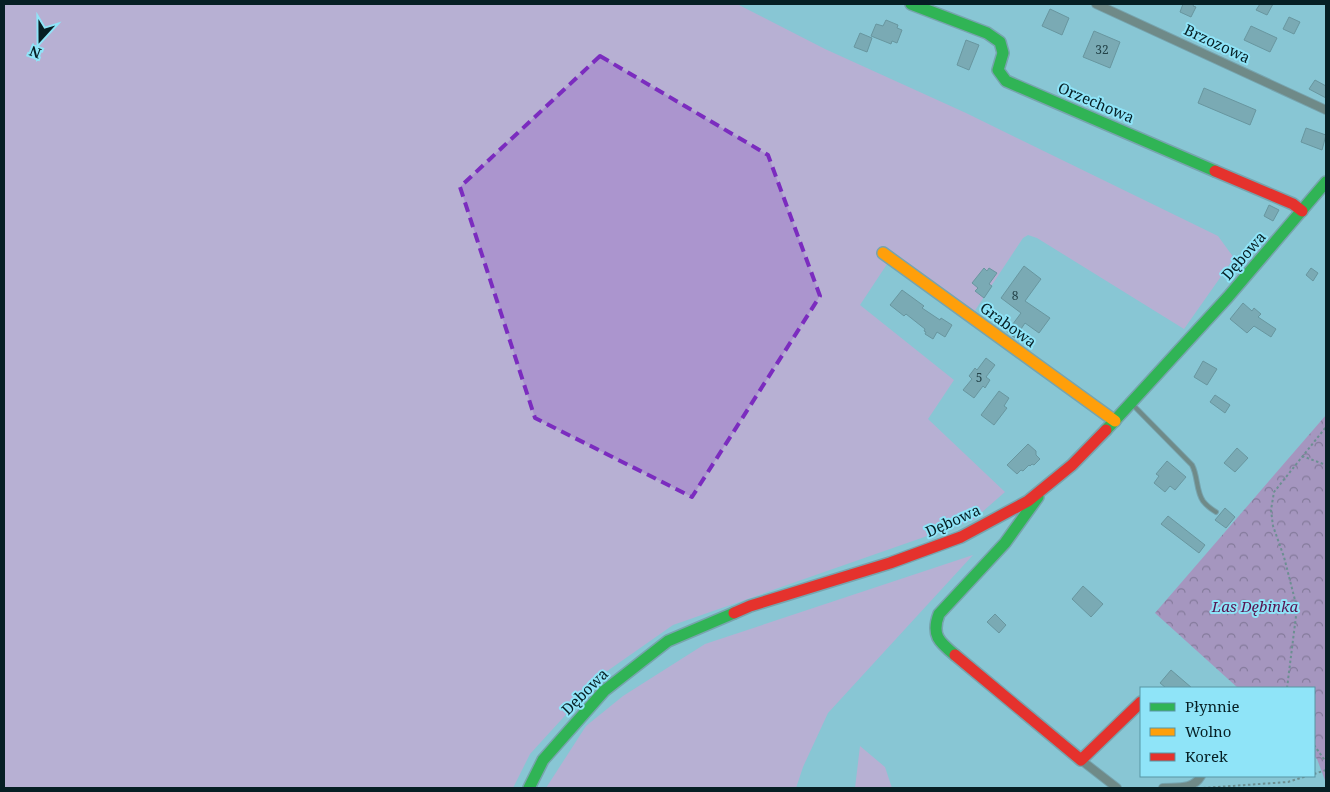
<svg xmlns="http://www.w3.org/2000/svg" width="1330" height="792" viewBox="0 0 1330 792" font-family="'Noto Serif',serif">
	<defs>
		<pattern id="forest-crowns" width="20" height="18" patternUnits="userSpaceOnUse" patternTransform="scale(1.25)"><rect width="20" height="18" fill="#a596bf"/><path d="M2 6a3 3 0 1 1 6 0M12 15a3 3 0 1 1 6 0" fill="none" stroke="#847a9b"/></pattern>
	</defs>
	<rect width="100%" height="100%" fill="#88c6d4"/>
	<path fill="#b7b0d3" d="M4,4H737L825,49L966,113L1218,236L1234,258L1184,329L1037,238L1028,235L1023,238L972,315L893,255L860,305L954,380L928,419L1005,492L973,520L673,625L603,674L530,754L513,788H4Z
		M973,555L828,713L803,767L796,788H546L586,726L623,696L705,644Z
		M860,746L885,767L892,788H855Z"/>
	<path fill="url(#forest-crowns)" d="M1326,415V783L1317,759L1314,756V688H1238L1155,613Z"/>
	<path fill="#7aaab4" stroke="#68969f" d="M1183,4H1194L1193,6L1196,7L1191,17L1180,12Z
		M1260,4H1273L1267,15L1256,10Z
		M1050,9L1069,18L1062,35L1042,26Z
		M1289,17L1300,22L1294,34L1283,29Z
		M886,20L898,25L897,28L902,30L897,43L892,41L891,44L871,36L876,24L883,26Z
		M1251,26L1277,38L1270,52L1244,40Z
		M1094,31L1120,42L1110,68L1083,57Z
		M860,33L872,38L867,52L854,47Z
		M966,40L979,45L969,70L957,65Z
		M1315,80L1326,86V98L1309,89Z
		M1204,88L1256,110L1250,125L1198,103Z
		M1306,128L1326,135L1322,150L1301,142Z
		M1269,205L1279,210L1273,221L1264,216Z
		M1024,266L1041,279L1025,301L1050,318L1039,333L1025,323L1015,338L1007,332L1021,313L1001,298Z
		M984,268L987,271L989,268L997,273L989,284L992,286L984,298L975,291L978,288L972,283Z
		M1311,268L1318,273L1313,281L1306,275Z
		M902,290L924,306L922,308L940,320L941,318L952,325L945,337L937,332L933,339L925,334L926,332L924,331L925,329L906,314L904,316L890,305Z
		M1243,303L1252,311L1254,308L1261,314L1258,317L1276,329L1271,337L1254,326L1247,333L1230,319Z
		M986,358L995,365L986,377L990,380L985,388L983,386L974,398L963,390L972,379L969,376L975,368L977,370Z
		M1203,361L1217,369L1207,385L1194,377Z
		M999,391L1009,398L1004,406L1007,408L994,425L981,415Z
		M1215,395L1230,405L1225,413L1210,402Z
		M1028,444L1036,451V455L1040,459L1034,465L1032,464L1030,466L1029,465L1023,471L1021,470L1017,474L1007,465Z
		M1237,448L1248,458L1235,472L1224,463Z
		M1167,461L1186,477L1175,490L1170,486L1165,492L1154,483L1159,476L1156,474Z
		M1225,508L1235,517L1226,528L1215,520Z
		M1168,516L1205,545L1199,553L1161,524Z
		M1083,586L1103,604L1091,617L1072,599Z
		M995,614L1006,625L999,633L987,622Z
		M1171,670L1192,688H1166L1160,683Z"/>
	<g fill="none" stroke-linecap="round" stroke-linejoin="round">
		<defs>
			<path id="lane" d="M1133,405L1192,465C1198,476 1196,491 1203,501C1206,505 1211,509 1216,512"/>
			<path id="street" d="M1096,4L1326,110
				M1081,760L1117,788
				M1163,788C1177,787 1193,790 1201,776"/>
			<path id="fast" d="M911,4L987,33L1000,42L1003,53L998,70L1006,81L1215,171
				M1106,430L1228,297L1326,182
				M955,655C939,642 931,635 939,614L1005,543L1038,497
				M529,788L543,760L604,691L668,641L734,613"/>
			<path id="slow" d="M883,253L1115,421"/>
			<path id="jam" d="M1215,171L1293,204L1302,211
				M734,613L750,606L890,563L961,537L1028,501L1072,465L1106,430
				M955,655L1081,760L1141,702"/>
		</defs>
		<use href="#lane" stroke="#77a4ae" stroke-width="6"/>
		<use href="#street" stroke="#77a4ae" stroke-width="10"/>
		<use href="#fast" stroke="#77a4ae" stroke-width="14"/>
		<use href="#slow" stroke="#77a4ae" stroke-width="14"/>
		<use href="#jam" stroke="#77a4ae" stroke-width="14"/>
		<path stroke="#6c8f92" stroke-width="2" stroke-dasharray="2.5 2.5" stroke-linecap="butt" d="M1302,456L1326,465
			M1287,688L1297,608L1284,557L1273,526L1271,510L1274,492L1326,427
			M1314,745L1326,762
			M1314,774L1326,770
			M1203,788L1288,782L1307,776"/>
		<use href="#lane" stroke="#6f8a88" stroke-width="4"/>
		<use href="#street" stroke="#6f8a88" stroke-width="8"/>
		<use href="#fast" stroke="#30b455" stroke-width="11"/>
		<use href="#slow" stroke="#ff9f0a" stroke-width="11"/>
		<use href="#jam" stroke="#e5322d" stroke-width="11"/>
	</g>
	<path fill="#7b2cbf" fill-opacity="0.2" stroke="#7b2cbf" stroke-width="4" stroke-dasharray="10 6" stroke-linejoin="round" d="M600,56L768,155L820,296L692,497L535,418L460,187Z"/>
	<g text-anchor="middle" stroke-width="4" stroke-linejoin="round" paint-order="stroke">
		<g font-size="12" fill="#234248">
			<text x="1102" y="54">32</text>
			<text x="1015" y="300">8</text>
			<text x="979" y="382">5</text>
		</g>
		<g font-size="15" fill="#061f24" stroke="#8fe4f8">
			<text transform="translate(1217 44) rotate(25)" y="5">Brzozowa</text>
			<text transform="translate(1096 103) rotate(23)" y="5">Orzechowa</text>
			<text transform="translate(1244 256) rotate(-49)" y="5">Dębowa</text>
			<text transform="translate(1008 325) rotate(36)" y="5">Grabowa</text>
			<text transform="translate(953 521) rotate(-24)" y="5">Dębowa</text>
			<text transform="translate(585 692) rotate(-45)" y="5">Dębowa</text>
		</g>
		<g font-size="15" font-style="italic" fill="#58134f" stroke="#8fe4f8">
			<text x="1255" y="612">Las Dębinka</text>
		</g>
	</g>
	<rect width="1330" height="792" fill="none" stroke="#061f24" stroke-width="10"/>
	<rect x="1140" y="687" width="175" height="90" fill="#8fe4f8" stroke="#5895a3"/>
	<rect x="1150" y="703" width="25" height="8" fill="#30b455" stroke="#5895a3"/>
	<text x="1185" y="712" font-size="15" fill="#061f24">Płynnie</text>
	<rect x="1150" y="728" width="25" height="8" fill="#ff9f0a" stroke="#5895a3"/>
	<text x="1185" y="737" font-size="15" fill="#061f24">Wolno</text>
	<rect x="1150" y="753" width="25" height="8" fill="#e5322d" stroke="#5895a3"/>
	<text x="1185" y="762" font-size="15" fill="#061f24">Korek</text>
	<g transform="translate(40 40) rotate(201)" stroke="#8fe4f8" stroke-width="4" paint-order="stroke">
	<path d="M0-4L9 19L0 12L-9 19Z" fill="#061f24"/>
	<text y="-8" font-size="14" font-weight="bold" text-anchor="middle" fill="#061f24">N</text>
	</g>
</svg>
